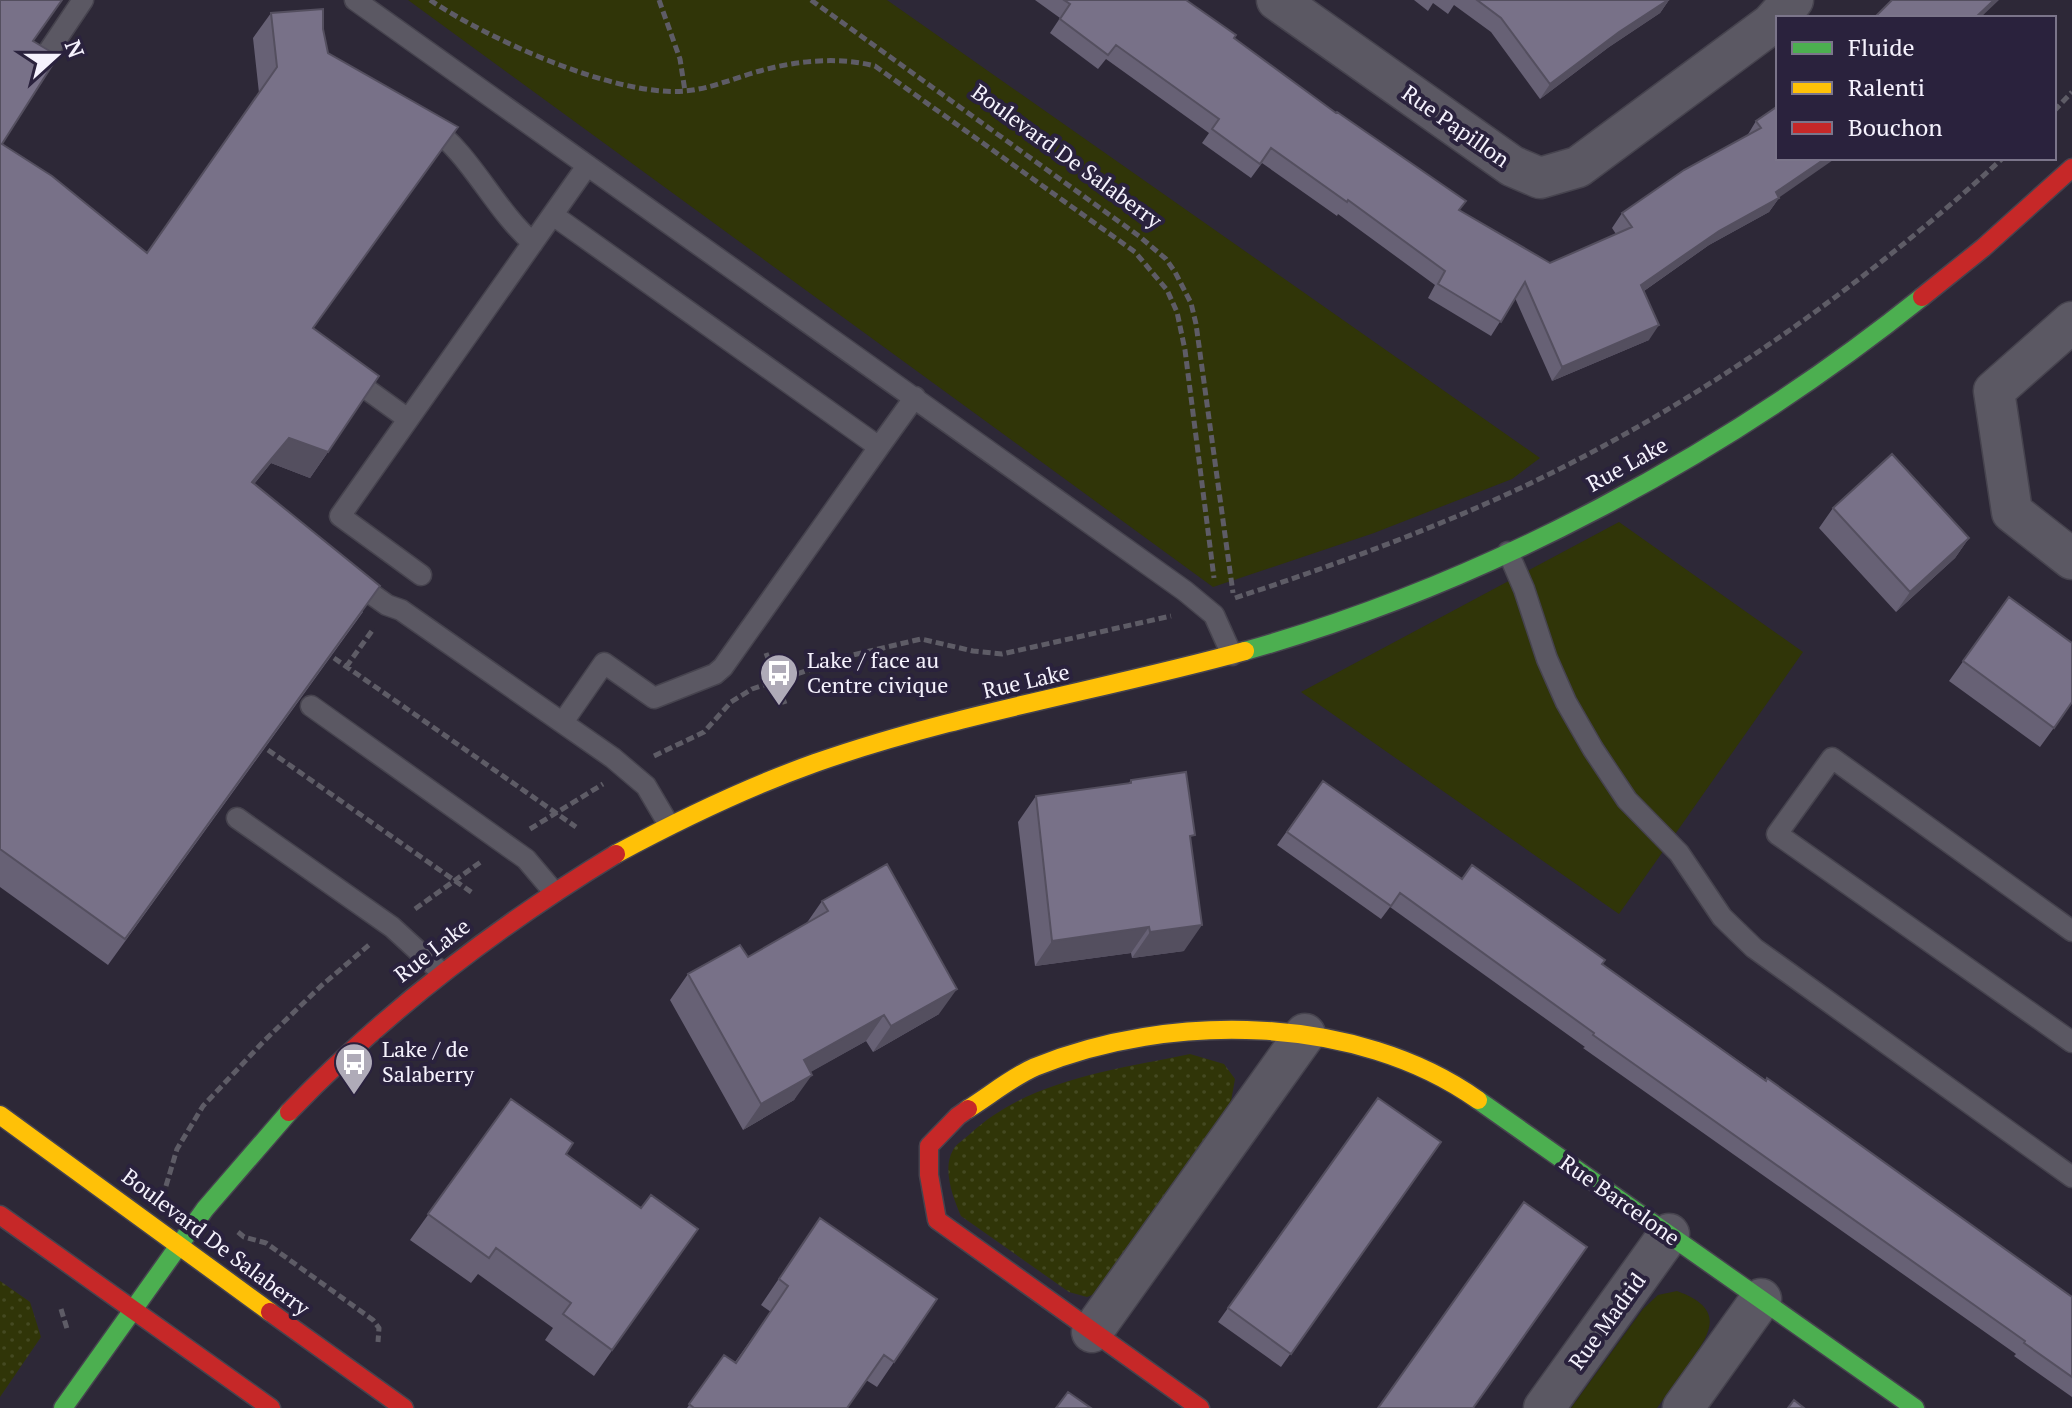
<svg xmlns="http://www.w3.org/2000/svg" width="2072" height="1408" viewBox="0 0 2072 1408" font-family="'PT Serif',serif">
	<defs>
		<pattern id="park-dots" width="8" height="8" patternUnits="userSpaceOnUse" patternTransform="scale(2)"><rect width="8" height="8" fill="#303508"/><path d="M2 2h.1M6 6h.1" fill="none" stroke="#444921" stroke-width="1.8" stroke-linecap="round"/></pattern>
	</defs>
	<rect width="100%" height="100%" fill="#2d2837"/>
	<path fill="#303508" d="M408,0H887L1540,458L1512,479L1374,533L1213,587Z
		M1619,522L1803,652L1619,914L1301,692Z
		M1677,1291C1723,1308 1714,1329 1690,1362C1679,1377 1668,1393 1657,1408H1571L1643,1309L1658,1295Z"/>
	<path fill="url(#park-dots)" d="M1190,1054L1224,1064L1235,1079L1228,1118L1105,1290L1087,1297L1069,1292L961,1216C953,1198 942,1169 953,1150C956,1144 966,1138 971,1133C1031,1079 1114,1070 1190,1054Z
		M0,1281L30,1302L41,1337L0,1397Z"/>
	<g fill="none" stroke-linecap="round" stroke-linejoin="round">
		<defs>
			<path id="lane" d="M355,0L1185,591L1214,615L1232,655
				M48,52L83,0
				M428,124C472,155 493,208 533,243
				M553,215L879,447L723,667L715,674L654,698L604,663L563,722
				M347,375L408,419
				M879,447L915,397
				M1508,552L1524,589L1547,659L1566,702L1593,749L1627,800L1679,853L1722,917L1754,948L2072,1177
				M421,575L340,516L587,166
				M353,581L387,605L401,610L613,758L646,786L669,825
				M311,706L526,859L554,892
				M237,818L392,927L441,972
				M2072,931L1832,758L1777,834L2072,1042"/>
			<path id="street" d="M1277,0L1512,166L1540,178L1578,167L1771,24L1793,0
				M2072,322L1994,391L2012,512L2072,559
				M1092,1332L1305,1034
				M1544,1408L1669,1234
				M1683,1408L1761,1299"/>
			<path id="fast" d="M1245,651C1487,583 1726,454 1922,297
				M1478,1100L1915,1408
				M63,1408L205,1209L289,1112"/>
			<path id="slow" d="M616,854C681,819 745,788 815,763C954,714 1103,690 1245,651
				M968,1109C989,1096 1012,1077 1035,1067C1170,1012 1357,1014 1478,1100
				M0,1115L270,1312"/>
			<path id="jam" d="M1922,297L1983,248L2072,168
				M968,1109L958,1116L929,1146V1175L937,1220L1200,1408
				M289,1112C387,1010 496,927 616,854
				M0,1215L271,1408
				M270,1312L404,1408"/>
		</defs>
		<use href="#lane" stroke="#46434e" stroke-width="23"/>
		<use href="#street" stroke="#46434e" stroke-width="43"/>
		<use href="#fast" stroke="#46434e" stroke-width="21"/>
		<use href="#slow" stroke="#46434e" stroke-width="21"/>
		<use href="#jam" stroke="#46434e" stroke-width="21"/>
		<path stroke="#5e5c66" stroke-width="5" stroke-dasharray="8 4" stroke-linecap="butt" d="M430,0C488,39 615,97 685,91C709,89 732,79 756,72C794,61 837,56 875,66L1135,252L1167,290L1177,312L1185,350L1214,578
			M659,0L680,59L685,91
			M811,0L1139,236L1166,259L1175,272L1191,303L1196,324L1233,593
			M2054,111L2072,92
			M1235,598C1335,565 1434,529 1529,484C1702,401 1862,287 2003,158
			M766,653L785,704
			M334,658L576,827
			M346,667L374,628
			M268,750L474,894
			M654,756L704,732L731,702L752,689L853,655L921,639L973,651L1002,654L1171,616
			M530,829L603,784
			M415,909L482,861
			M166,1186L177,1149L203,1106L265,1040L321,986L369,945
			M238,1232L244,1237L266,1243L373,1320L379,1328L378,1342
			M61,1309L68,1332"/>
		<use href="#lane" stroke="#5b5863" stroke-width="20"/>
		<use href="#street" stroke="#5b5863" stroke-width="40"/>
		<use href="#fast" stroke="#4caf50" stroke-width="18"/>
		<use href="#slow" stroke="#ffc107" stroke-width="18"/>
		<use href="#jam" stroke="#c62828" stroke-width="18"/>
	</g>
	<path fill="#676175" d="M0,0L33,41L2,144L147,253L259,93L253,38L271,13L313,328L328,452L310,478L271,463L254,484L363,612L108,965L0,887Z
		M1035,0H1186L1234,38L1459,210L1550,263L1616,234L1612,228L1622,213L1747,136L1756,121L1778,106L1779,198L1769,212L1709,245L1644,291L1649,340L1552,381L1515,298L1491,336L1428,298L1435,285L1338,214L1337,216L1262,163L1251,178L1202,143L1209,133L1106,59L1098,69L1050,33L1060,18Z
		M1414,0H1669L1660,13L1609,47L1540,99L1491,32L1454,5L1448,14L1433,3L1428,11Z
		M1833,508L1969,538L1955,558L1896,612L1819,528Z
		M2009,597L2072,703L2040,747L1949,681Z
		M1131,780L1190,841L1184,951L1132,958L1131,953L1035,966L1018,822L1036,796L1128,784Z
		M1323,781L1462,879L1602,964L2072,1297V1397L2014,1356L2016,1354L1583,1048L1585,1047L1390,907L1381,919L1277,845Z
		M822,901L939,1014L873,1052L866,1041L810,1072L794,1100L743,1130L670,1000L688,974L748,957L806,924Z
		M1378,1098L1441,1142L1281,1367L1218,1322Z
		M511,1099L566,1154L641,1208L698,1229L594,1376L545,1340L553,1328L478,1274L471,1283L410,1240Z
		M820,1218L937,1299L877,1387L866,1380L847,1408H687L724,1355L735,1362L771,1312L761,1305Z"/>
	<path fill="#544f5f" d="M1669,0L1660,13L1609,47L1540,99L1550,84L1619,32Z
		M1994,0H1999L1980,18H1975Z
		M1826,158H1836L1777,199L1779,198L1769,212L1709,245L1631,300L1641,285Z
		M1659,325L1649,340L1552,381L1562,367Z
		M289,438L328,452L310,478L271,463L235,508L252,482Z
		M1969,538L1955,558L1896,612L1910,592Z
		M1202,925L1184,951L1132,958L1150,932Z
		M1149,927L1131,953L1035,966L1052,941Z
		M957,989L939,1014L873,1052L891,1026Z
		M884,1015L866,1041L786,1086L804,1060Z
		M812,1075L794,1100L743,1130L761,1104Z"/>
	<path fill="#787188" stroke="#544f5f" stroke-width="2" d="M0,0H62L33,41L58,56L2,144L52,176L147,253L277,67L271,13L323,9V29L328,53L458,127L313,328L379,376L328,452L289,438L252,482L380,586L125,939L0,849Z
		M1064,0H1186L1236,35L1234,38L1336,113L1337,112L1466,201L1459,210L1550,263L1632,227L1622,213L1684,170L1761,128L1756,121L1778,106V158H1826L1776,192L1779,198L1719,231L1641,285L1659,325L1562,367L1525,282L1501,322L1438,284L1445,271L1348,200L1347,202L1271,148L1260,164L1212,129L1219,119L1116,45L1108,55L1060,19L1070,4Z
		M1477,0H1668L1619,32L1550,84L1501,18Z
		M1892,0H1994L1975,18H1876L1875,17Z
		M1892,454L1969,538L1910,592L1833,508Z
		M2009,597L2072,643V702L2054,728L1963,661Z
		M1186,772L1195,835L1190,836L1202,925L1150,932L1149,927L1052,941L1036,796L1131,783V780Z
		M1323,781L1462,879L1472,865L1605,960L1602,964L1766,1081L1767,1078L2072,1297V1377L2024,1343L2025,1341L1593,1035L1594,1033L1400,893L1391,906L1287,832Z
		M887,864L957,989L891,1026L884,1015L804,1060L812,1075L761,1104L688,974L740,945L748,957L828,911L822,901Z
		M1378,1098L1441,1142L1291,1354L1228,1308Z
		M511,1099L573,1143L566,1154L641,1208L651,1195L698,1229L612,1350L563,1314L571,1303L496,1248L489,1258L428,1214Z
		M1524,1202L1587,1247L1473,1408H1378Z
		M820,1218L937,1299L894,1362L884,1355L847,1408H694L689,1404L724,1355L736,1363L788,1286L779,1279Z
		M1068,1392L1091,1408H1056Z
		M1794,1400L1804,1408H1788Z"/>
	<defs>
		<symbol id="bus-pin" viewBox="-11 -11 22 30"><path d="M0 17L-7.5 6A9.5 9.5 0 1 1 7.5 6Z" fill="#afabb8" stroke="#2a223d"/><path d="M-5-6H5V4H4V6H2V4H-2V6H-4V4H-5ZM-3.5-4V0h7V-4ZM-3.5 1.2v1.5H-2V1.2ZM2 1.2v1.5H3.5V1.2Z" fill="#fff"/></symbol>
	</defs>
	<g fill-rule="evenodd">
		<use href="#bus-pin" x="757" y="651" width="44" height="60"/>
		<use href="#bus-pin" x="332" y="1040" width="44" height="60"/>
	</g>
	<g text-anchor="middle" stroke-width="8" stroke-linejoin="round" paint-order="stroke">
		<g font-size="22" fill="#f5f2fd" stroke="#2a223d">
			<text transform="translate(1456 126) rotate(35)" y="8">Rue Papillon</text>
			<text transform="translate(1067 156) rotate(36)" y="8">Boulevard De Salaberry</text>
			<text transform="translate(1627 464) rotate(-29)" y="8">Rue Lake</text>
			<text transform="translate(1026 681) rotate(-13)" y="8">Rue Lake</text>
			<text transform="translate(432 950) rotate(-38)" y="8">Rue Lake</text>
			<text transform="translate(1620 1200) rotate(35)" y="8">Rue Barcelone</text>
			<text transform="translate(216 1242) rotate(37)" y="8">Boulevard De Salaberry</text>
			<text transform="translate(1607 1321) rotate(-54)" y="8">Rue Madrid</text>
		</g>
		<g font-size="22" fill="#f5f2fd" stroke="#2a223d" text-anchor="start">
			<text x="807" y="668">Lake / face au<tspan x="807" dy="25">Centre civique</tspan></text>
			<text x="382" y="1057">Lake / de<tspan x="382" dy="25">Salaberry</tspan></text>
		</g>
	</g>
	<rect x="1776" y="16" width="280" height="144" fill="#2a223d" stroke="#7b758a" stroke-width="2"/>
	<rect x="1792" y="42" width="40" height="12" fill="#4caf50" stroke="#7b758a" stroke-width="2"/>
	<text x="1848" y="56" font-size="24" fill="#f5f2fd">Fluide</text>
	<rect x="1792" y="82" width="40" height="12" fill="#ffc107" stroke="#7b758a" stroke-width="2"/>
	<text x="1848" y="96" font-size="24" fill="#f5f2fd">Ralenti</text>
	<rect x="1792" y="122" width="40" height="12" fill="#c62828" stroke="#7b758a" stroke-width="2"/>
	<text x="1848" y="136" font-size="24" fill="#f5f2fd">Bouchon</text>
	<g transform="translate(56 56) rotate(69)" stroke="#2a223d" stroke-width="6" paint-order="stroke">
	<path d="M0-6L14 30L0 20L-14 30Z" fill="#f5f2fd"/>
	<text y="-12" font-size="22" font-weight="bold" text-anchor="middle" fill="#f5f2fd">N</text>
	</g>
</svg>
